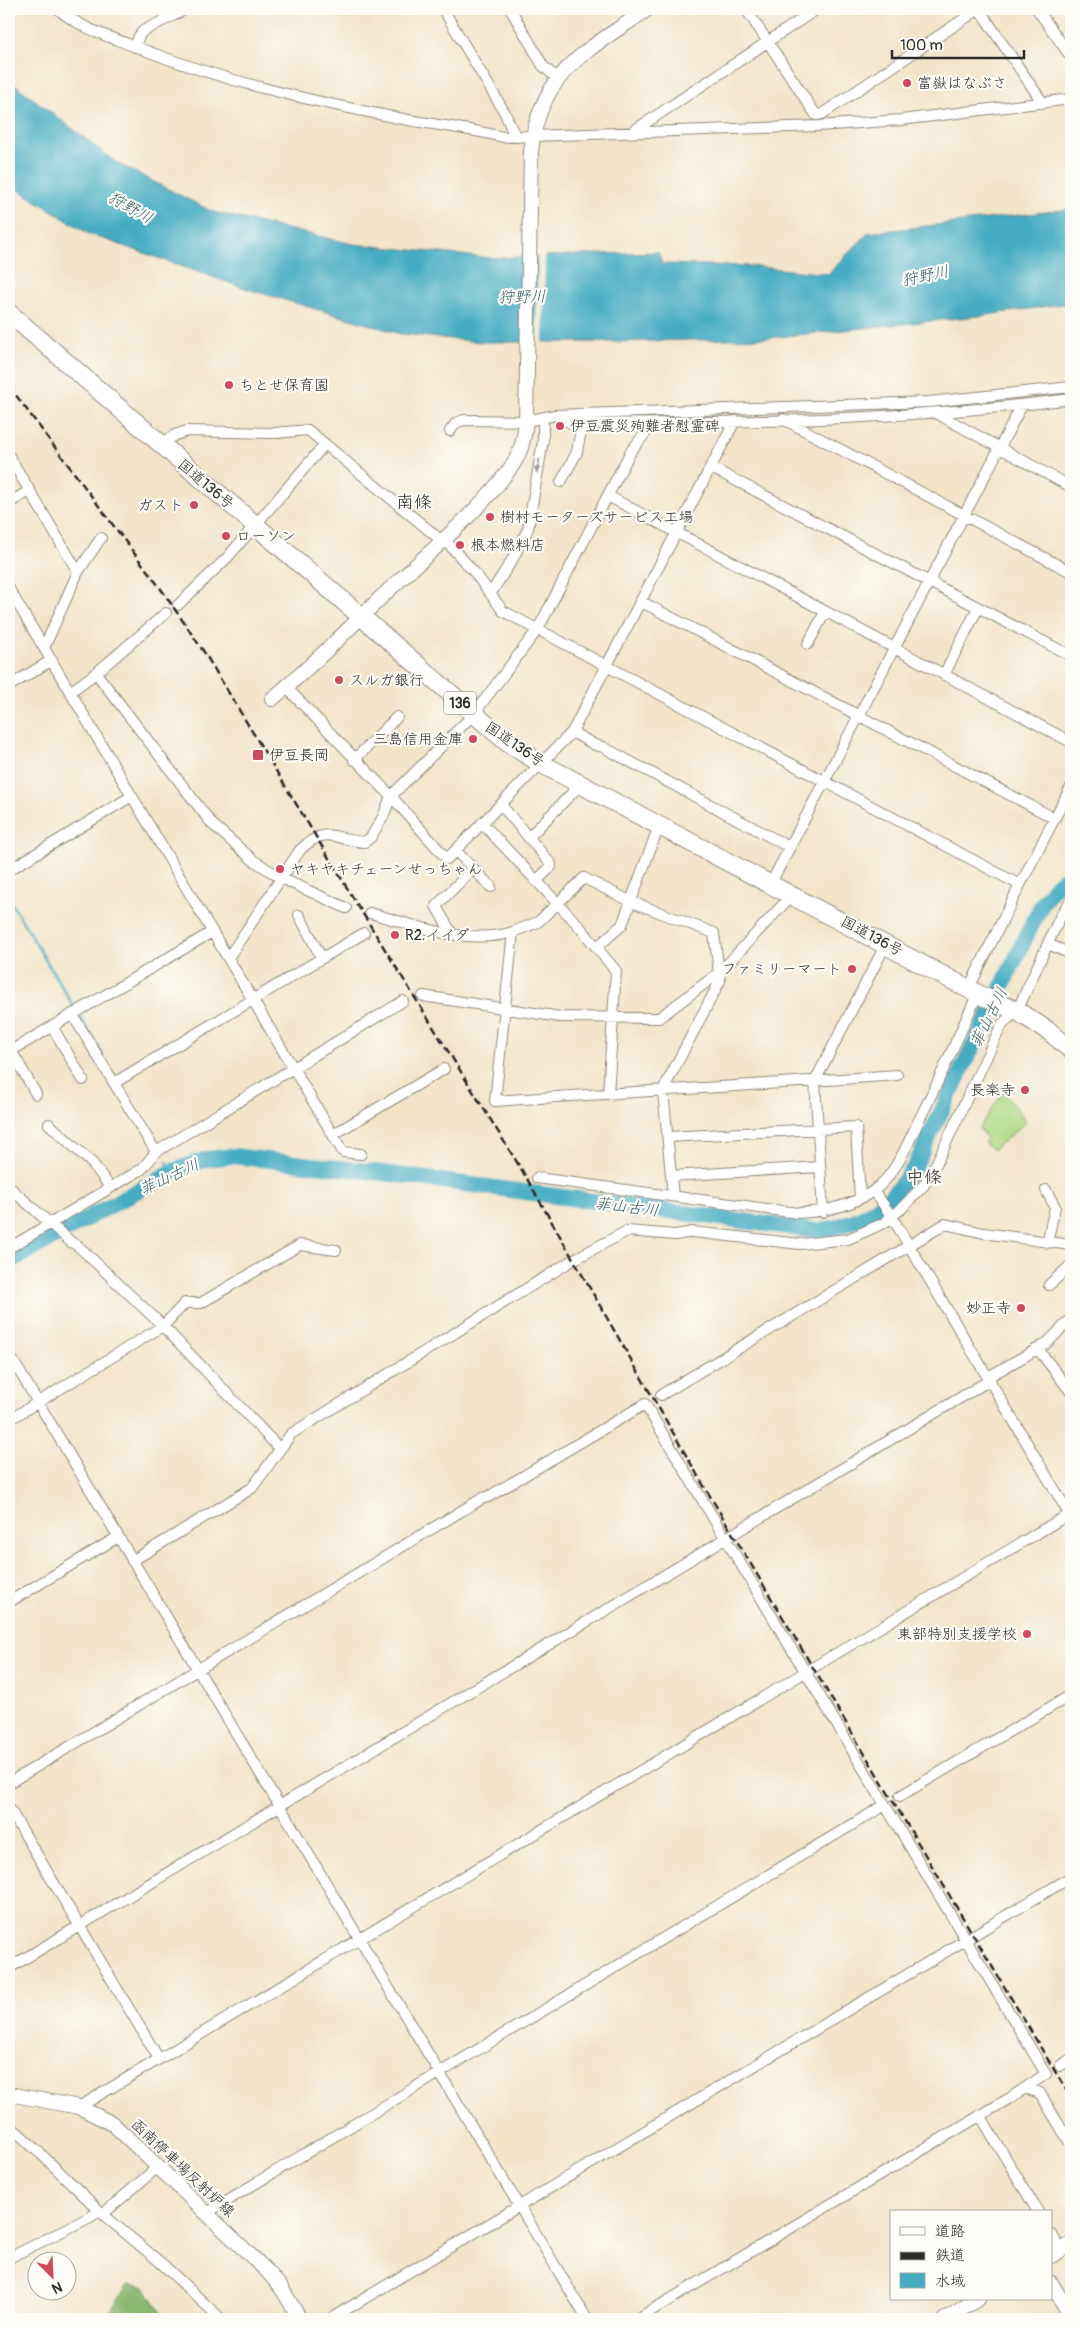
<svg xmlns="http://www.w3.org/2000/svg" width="1080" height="2328" viewBox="0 0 1080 2328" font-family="Pangolin,'Klee One',sans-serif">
	<rect width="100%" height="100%" fill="#fdfcf7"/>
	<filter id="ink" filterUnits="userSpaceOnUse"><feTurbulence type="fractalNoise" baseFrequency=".02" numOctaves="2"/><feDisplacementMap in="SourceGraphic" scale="10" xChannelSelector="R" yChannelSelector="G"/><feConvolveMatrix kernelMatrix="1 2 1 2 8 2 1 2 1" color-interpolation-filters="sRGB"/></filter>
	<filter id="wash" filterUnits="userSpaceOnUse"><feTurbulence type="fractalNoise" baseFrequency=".0096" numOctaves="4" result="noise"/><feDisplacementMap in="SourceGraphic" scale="20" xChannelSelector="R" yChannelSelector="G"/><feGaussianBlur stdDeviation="1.12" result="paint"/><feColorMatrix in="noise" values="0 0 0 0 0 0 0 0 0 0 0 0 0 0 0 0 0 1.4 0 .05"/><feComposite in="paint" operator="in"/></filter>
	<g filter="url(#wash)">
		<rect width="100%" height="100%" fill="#f2e4c9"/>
		<path fill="#aed985" stroke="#6c8258" d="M1004,1091L1026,1122L993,1150L984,1142L987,1139L979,1128Z"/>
		<path fill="#8ab972" stroke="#5a724e" d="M129,2284L145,2287L165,2319H104Z"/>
		<path fill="#44acc3" stroke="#386c77" d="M9,80L117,163L213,212L353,244L490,258L658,252L662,264L750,266L828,274L868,233L1071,209V303L979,316L768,338L612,342H481L401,334L244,288L89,234L9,184Z"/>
		<path fill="#f2e4c9" d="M538,254H545L543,344H536Z"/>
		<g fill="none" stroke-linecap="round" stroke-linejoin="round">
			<path stroke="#44acc3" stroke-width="2.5" d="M9,899L75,1009
				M78,1013L102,1054
				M167,1162L173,1171"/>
			<path stroke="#44acc3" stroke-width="16" d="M9,1262L173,1171L207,1159L233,1156L375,1172L818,1231C866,1222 888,1205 915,1166L1043,902L1057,884L1071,874"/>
		</g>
	</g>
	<g filter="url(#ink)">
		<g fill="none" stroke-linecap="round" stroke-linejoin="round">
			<defs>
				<path id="street" d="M58,9C81,29 110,37 139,48C222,81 311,101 398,118C433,125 468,128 503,137L818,126L901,120L1071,99
					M443,9L505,113L512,130L518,137
					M746,9L816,115L822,114L979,9
					M979,9L1043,103
					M1037,9L1071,57
					M511,10L543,66L557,78
					M135,47L139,36L143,31L186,9
					M635,130L817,9
					M936,413L1071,487
					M556,415L573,424C739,423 906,420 1071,399
					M783,419L1071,572
					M450,431L456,423L464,420L526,421L555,415L929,402L1071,387
					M160,445L175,435L187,431L275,433L308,430L442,541
					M9,456L78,572
					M710,467L1071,656
					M561,482L577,452L582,424
					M608,496L1071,742
					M9,503L29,491
					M444,539L475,573L503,611L1020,885
					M9,589L343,1152L361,1154
					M491,593L512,560L528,529L543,441V418
					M640,601L1054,818
					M178,605L227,558L325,444
					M808,644L825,612
					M44,648L78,572L101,538
					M96,673L212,824L253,860L281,878L346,908
					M944,675L978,608
					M9,686L52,660
					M286,687L391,796L447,859L572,732L735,421
					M70,692L96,673L166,613
					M572,732L595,745L603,747L789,847
					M354,760L397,717
					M502,806L551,864V867L536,881
					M482,823L578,925L616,971L608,1094
					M529,837L581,784
					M456,851L491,887
					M9,870L132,796
					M771,883L1022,405
					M370,913C415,925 466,946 513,932
					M299,915L321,957
					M452,934L436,906L473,869
					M1048,944L1071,954
					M597,947L622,925L659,826
					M228,958L300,850C328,823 335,841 365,842L371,837L383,817L391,796L473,715L538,629L631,451L653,424
					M969,988L1020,885L1071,787
					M423,996L560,1017L659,1018L720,972L792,895
					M72,1014L156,1152
					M52,1026L83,1080
					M11,1050L36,1094
					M9,1052L212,932
					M114,1083L364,933
					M49,1124L93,1164L110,1187
					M334,1134L444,1069
					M668,1137L856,1127L860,1198
					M671,1176L820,1167
					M537,1178L797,1213C824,1212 850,1207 873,1191C896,1175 908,1143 920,1118C941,1077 959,1035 978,993
					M9,1187L71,1242L77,1245L163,1326L279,1448
					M1046,1190L1055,1207L1047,1243
					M874,1191L892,1217L1071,1517
					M673,1196L663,1090L720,981L714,933L632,902L584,878L538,922L513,932L495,1101C629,1092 763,1085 897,1075
					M823,1212L815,1081L886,944
					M9,1248L142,1169L156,1152L403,1001
					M1049,1285L1071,1265
					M1038,1349L1071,1392
					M9,1354L587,2319
					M988,1377L1046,1344L1071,1319
					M661,1395L945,1224L984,1233L1071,1245
					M9,1420L163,1326L185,1303H201L300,1245L336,1250
					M132,1561L252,1488L291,1434L573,1260L627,1231L675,1235L693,1232L800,1244L848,1239L884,1223L901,1209L924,1185L937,1162L1002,1024L1017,1011L1060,917L1071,900
					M9,1602L118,1537
					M9,1783L483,1498L488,1497L645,1404L1046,2074L1010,2098L637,2319
					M900,1796L1071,1695
					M9,1808L159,2059
					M9,1968L990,1380
					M1060,2066L1071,2059
					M1025,2088L1040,2093L1071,2145
					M79,2107L1071,1513
					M980,2115L1038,2212
					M9,2125L41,2154L106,2217L160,2262L221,2319
					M208,2212L885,1805
					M103,2214L159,2166
					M1051,2234L1061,2250
					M9,2258L92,2216L99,2210
					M330,2319L1071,1877"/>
				<path id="secondary" d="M272,699C314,665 352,625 391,588C430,552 478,512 509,470C521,455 524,439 526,421L531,152C539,72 588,50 648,9
					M9,2094L79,2107L113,2124L268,2272L282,2289L300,2319
					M1051,2256L1071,2244
					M1051,2283L1071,2316
					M945,2319L978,2299"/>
				<path id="highway" d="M9,313L508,743L542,764L984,997L1017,1011L1050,1032L1071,1050"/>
			</defs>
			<use href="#street" stroke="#8e887a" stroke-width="12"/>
			<use href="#secondary" stroke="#8e887a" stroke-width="16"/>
			<use href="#highway" stroke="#8e887a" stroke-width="20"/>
			<use href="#street" stroke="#fff" stroke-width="10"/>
			<use href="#secondary" stroke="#fff" stroke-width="14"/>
			<use href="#highway" stroke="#fff" stroke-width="18"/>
			<path stroke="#2b2b2b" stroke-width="2.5" stroke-dasharray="8 4" stroke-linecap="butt" d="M9,386L161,589L204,652L355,901L523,1172L698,1476L1071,2098"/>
		</g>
		<defs><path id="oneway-solid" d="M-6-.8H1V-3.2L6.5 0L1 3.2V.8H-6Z" transform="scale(1.25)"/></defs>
		<use fill="#a0a0a0" href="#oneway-solid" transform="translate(538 466) rotate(102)"/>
	</g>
	<g fill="#d1495b" stroke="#fdfcf7" stroke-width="2">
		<circle cx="907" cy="83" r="5"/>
		<circle cx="229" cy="385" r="5"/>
		<circle cx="560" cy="426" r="5"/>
		<circle cx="194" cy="505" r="5"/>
		<circle cx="490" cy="517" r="5"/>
		<circle cx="226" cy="536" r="5"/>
		<circle cx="460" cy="545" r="5"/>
		<circle cx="339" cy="680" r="5"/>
		<circle cx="473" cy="739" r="5"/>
		<rect x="252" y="749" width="12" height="12" rx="2.5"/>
		<circle cx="280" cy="869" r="5"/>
		<circle cx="395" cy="935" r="5"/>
		<circle cx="852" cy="969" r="5"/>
		<circle cx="1025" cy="1090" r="5"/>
		<circle cx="1021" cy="1308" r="5"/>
		<circle cx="1027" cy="1634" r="5"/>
	</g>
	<g text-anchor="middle" stroke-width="4.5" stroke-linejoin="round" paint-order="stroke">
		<rect fill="#fdfcf7" stroke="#6a6a68" stroke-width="1" x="444" y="691.5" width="32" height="23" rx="4"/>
		<g font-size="14" font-weight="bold" fill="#2b2b2b">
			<text x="460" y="708">136</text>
		</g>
		<g font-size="15" fill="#2b2b2b" stroke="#fdfcf7" text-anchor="start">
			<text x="917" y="88">富嶽はなぶさ</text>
			<text x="239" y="390">ちとせ保育園</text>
			<text x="570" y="431">伊豆震災殉難者慰霊碑</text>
			<text x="184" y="510" text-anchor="end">ガスト</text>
			<text x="500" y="522">樹村モーターズサービス工場</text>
			<text x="236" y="541">ローソン</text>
			<text x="470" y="550">根本燃料店</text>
			<text x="349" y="685">スルガ銀行</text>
			<text x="463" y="744" text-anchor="end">三島信用金庫</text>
			<text x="269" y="760">伊豆長岡</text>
			<text x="290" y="874">ヤキヤキチェーンせっちゃん</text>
			<text x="405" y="940">R2.イイダ</text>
			<text x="842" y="974" text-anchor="end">ファミリーマート</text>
			<text x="1015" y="1095" text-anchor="end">長楽寺</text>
			<text x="1011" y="1313" text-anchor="end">妙正寺</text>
			<text x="1017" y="1639" text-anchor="end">東部特別支援学校</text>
		</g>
		<g font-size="15" fill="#2b2b2b" stroke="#fdfcf7">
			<text transform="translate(206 484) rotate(40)" y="5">国道136号</text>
			<text transform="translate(515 744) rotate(34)" y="5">国道136号</text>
			<text transform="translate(872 936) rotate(28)" y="5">国道136号</text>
			<text transform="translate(183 2168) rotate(43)" y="5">函南停車場反射炉線</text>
		</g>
		<g font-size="16" font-style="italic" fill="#355f68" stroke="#fdfcf7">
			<text transform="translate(131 207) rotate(29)" y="6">狩野川</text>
			<text transform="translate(925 275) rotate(-12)" y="6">狩野川</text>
			<text transform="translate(522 296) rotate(-1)" y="6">狩野川</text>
			<text transform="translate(988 1017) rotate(-64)" y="6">菲山古川</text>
			<text transform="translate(169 1176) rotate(-25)" y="6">菲山古川</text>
			<text transform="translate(627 1206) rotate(7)" y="6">菲山古川</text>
		</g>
		<g font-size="18" fill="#2b2b2b" stroke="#fdfcf7">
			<text x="414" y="508">南條</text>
			<text x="924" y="1183">中條</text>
		</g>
	</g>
	<rect width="1080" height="2328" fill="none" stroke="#fdfcf7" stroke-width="30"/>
	<rect x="890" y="2210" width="162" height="90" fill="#fdfcf7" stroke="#a9a8a5"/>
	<rect x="900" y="2227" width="25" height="8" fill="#ffffff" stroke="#a9a8a5"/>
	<text x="935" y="2236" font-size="15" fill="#2b2b2b">道路</text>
	<rect x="900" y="2252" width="25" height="8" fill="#2b2b2b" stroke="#a9a8a5"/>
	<text x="935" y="2260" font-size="15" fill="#2b2b2b">鉄道</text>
	<rect x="900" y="2273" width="25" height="15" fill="#44acc3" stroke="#a9a8a5"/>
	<text x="935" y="2286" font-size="15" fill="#2b2b2b">水域</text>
	<g transform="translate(52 2276) rotate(156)"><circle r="24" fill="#fdfcf7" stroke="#a9a8a5"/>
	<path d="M0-4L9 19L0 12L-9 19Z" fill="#d1495b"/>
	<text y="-8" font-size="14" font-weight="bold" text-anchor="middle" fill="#2b2b2b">N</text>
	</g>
	<path d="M892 50v8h132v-8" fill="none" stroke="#2b2b2b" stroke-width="2.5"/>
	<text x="900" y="50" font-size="15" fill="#2b2b2b" stroke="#fdfcf7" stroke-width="4" paint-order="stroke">100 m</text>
</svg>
